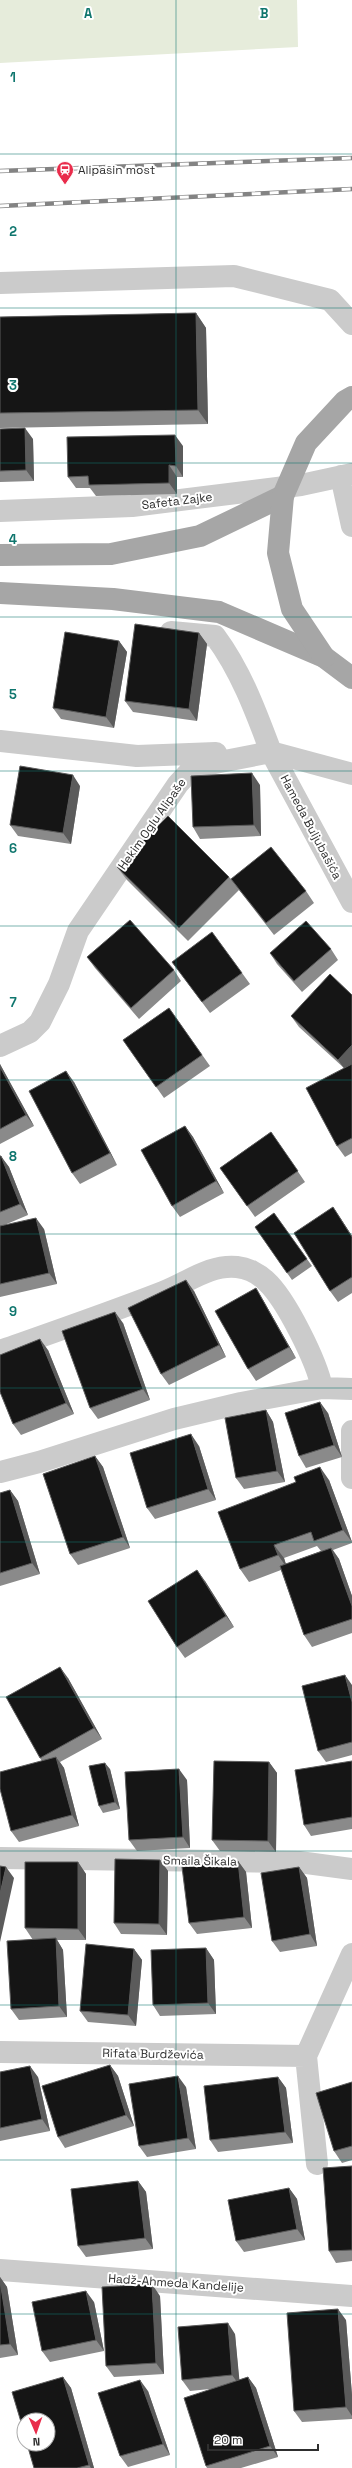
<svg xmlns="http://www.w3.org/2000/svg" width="352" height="2468" viewBox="0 0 352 2468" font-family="'Space Grotesk',sans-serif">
	<rect width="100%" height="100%" fill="#fff"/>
	<path fill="#e6ecdb" d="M0,0H297L298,47L0,63Z"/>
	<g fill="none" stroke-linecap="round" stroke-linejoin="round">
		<path stroke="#cbcbcb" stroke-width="22" d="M0,283L234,276L330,300L352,324
			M341,476L352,526
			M0,511L132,506L301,485L352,474
			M171,632L215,636C241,671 256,712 271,752L352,774
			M0,741L137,756L216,753
			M271,752L352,902
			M0,1046L30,1032L40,1022L59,984L78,931L178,784L194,767L271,752
			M0,1351C54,1332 109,1313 163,1292C187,1283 210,1264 237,1267C248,1268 259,1274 266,1281C286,1299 317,1362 322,1388
			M352,1431V1478
			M0,1472L39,1462L174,1419L241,1403L322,1388L352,1389
			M0,1858L299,1862L352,1869
			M0,2052L306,2056
			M317,2164L306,2056L352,1954
			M0,2270L352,2296"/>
		<path stroke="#a6a6a6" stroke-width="22" d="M0,555L111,554L200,536L283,496
			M0,593L113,599L219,612L324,657L352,678"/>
		<defs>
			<path id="rail" d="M0,171L352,158
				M0,206L352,189"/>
		</defs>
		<use href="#rail" stroke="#838383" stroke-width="4.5"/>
		<use href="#rail" stroke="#fff" stroke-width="3" stroke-dasharray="9" stroke-linecap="butt"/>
		<path stroke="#a6a6a6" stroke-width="22" d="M324,657L292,609L278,553L283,496L306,443L345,401L352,397"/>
	</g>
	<path fill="#8a8a8a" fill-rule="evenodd" d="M196,313L206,328L208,424L0,428V317Z
		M0,429L33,439L34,481L0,482Z
		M183,446V477H177V494L96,496L90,488H76L68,477Z
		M199,633L207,644L197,721L133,712L125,701Z
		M119,641L127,652L114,728L61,719L53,708Z
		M260,785L261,836L200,839L193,827Z
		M80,786L71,844L18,836L10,825Z
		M117,867L229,877L231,879L306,891L314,903L274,935L239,890L188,941L127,880Z
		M331,949L338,960L302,992L277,964L270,953Z
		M87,957L174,970L181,981L139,1019L95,968Z
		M172,962L242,973L250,984L210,1013Z
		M352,995V1153L345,1157L337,1146L344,1068L299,1027L291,1016Z
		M169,1008L210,1066L164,1098L123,1040Z
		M0,1064L34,1126L0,1144Z
		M74,1082L117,1165L80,1184L72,1173Z
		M185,1126L193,1137L224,1193L180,1217L172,1206Z
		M271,1132L305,1182L255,1217L220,1168Z
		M0,1156L9,1167L28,1215L2,1226L44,1229L57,1284L0,1297Z
		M333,1207L352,1236V1293L338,1302L330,1291Z
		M274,1213L312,1266L292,1280L255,1227Z
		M194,1291L226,1357L169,1385L161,1374Z
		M263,1300L296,1358L256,1381L248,1369Z
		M123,1323L150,1400L98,1419L90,1408Z
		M48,1350L74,1414L21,1435L13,1424Z
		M266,1410L273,1422L285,1482L244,1489L236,1478Z
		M328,1413L342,1457L306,1468L299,1456Z
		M199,1446L216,1500L155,1519L147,1508Z
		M95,1456L103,1467L130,1548L78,1565L70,1554Z
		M329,1480L352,1542V1543L333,1550L339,1559L352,1596V1633L312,1647L304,1635L281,1570L249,1582L240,1569ZM317,1546L321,1551L286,1564L284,1558Z
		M10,1490L18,1501L40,1574L0,1586V1493Z
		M205,1581L234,1627L185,1658L177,1647Z
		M68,1678L102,1739L60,1762L64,1768L79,1826L19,1842L11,1831L42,1761L40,1758Z
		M352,1685V1755L326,1762L318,1751Z
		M352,1761V1829L311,1836L304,1825Z
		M269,1762L277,1773L276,1852L220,1851L212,1840Z
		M110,1769L120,1809L103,1813L99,1806Z
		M187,1780L190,1848L137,1851L129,1840Z
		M160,1860L168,1871L167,1935L121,1934L114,1923Z
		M238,1861L246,1872L252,1928L197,1934L189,1923Z
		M78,1862L86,1874V1940H57L63,1950L67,2017L19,2020L11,2009L33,1940L25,1928Z
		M299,1867L307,1878L317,1946L280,1952L272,1941Z
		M206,1948L214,1960L216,2014L160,2016L153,2005Z
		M134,1949L142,1960L136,2026L88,2022L80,2011Z
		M110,2065L118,2076L134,2126L65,2148L58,2137Z
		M0,2072L38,2077L50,2131L0,2141Z
		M278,2077L286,2088L293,2143L218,2152L210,2140Z
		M352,2082V2160L342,2163L334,2151Z
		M186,2087L196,2149L147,2157L139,2146Z
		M352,2166V2261L336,2263L329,2251Z
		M138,2181L146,2192L153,2249L86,2257L78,2246Z
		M289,2188L297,2199L305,2240L244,2252L236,2241Z
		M0,2277L7,2287L18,2355L0,2358Z
		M160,2296L164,2374L114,2377L106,2366Z
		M94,2302L104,2351L50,2362L42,2351Z
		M346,2320L352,2395V2419L302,2422L294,2411Z
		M235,2334L239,2380L248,2377L256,2388L278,2457L241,2468H207L206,2466L210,2389L190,2391L182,2380Z
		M63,2377L71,2388L94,2468H34Z
		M148,2391L170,2455L128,2467L120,2456Z"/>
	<path fill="#5b5b5b" d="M196,313L206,328L208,424L198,410Z
		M25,428L33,439L34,481L26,470Z
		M175,435L183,446V477L176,466Z
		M169,465L177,477V494L169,483Z
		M199,633L207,644L197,721L189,709Z
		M119,641L127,652L114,728L106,717Z
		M252,773L260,785L261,836L254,825Z
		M73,775L80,786L71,844L63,833Z
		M352,1045V1065L346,1071L338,1060Z
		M0,1064L1,1066L34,1126L26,1115L0,1067Z
		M66,1071L74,1082L117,1165L110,1153Z
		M185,1126L193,1137L224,1193L216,1181Z
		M1,1156L9,1167L28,1215L20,1204Z
		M333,1207L341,1219L352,1236V1237Z
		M36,1218L44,1229L57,1284L49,1273Z
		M186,1280L194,1291L226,1357L219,1345Z
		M256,1288L263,1300L296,1358L289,1347Z
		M115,1312L123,1323L150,1400L143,1389Z
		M40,1339L48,1350L74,1414L66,1403Z
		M320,1402L328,1413L342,1457L334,1445Z
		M266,1410L273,1422L285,1482L277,1471Z
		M191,1434L199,1446L216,1500L208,1489Z
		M95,1456L103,1467L130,1548L123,1537Z
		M320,1467L329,1480L352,1542L343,1530Z
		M10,1490L18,1501L40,1574L32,1563Z
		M274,1545L284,1558L287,1568L278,1555Z
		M331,1548L339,1559L352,1596V1606Z
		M197,1570L205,1581L234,1627L226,1616Z
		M60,1667L68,1678L102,1739L94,1728Z
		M345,1675L352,1685V1702Z
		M56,1757L64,1768L79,1826L72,1815Z
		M269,1762L277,1773L276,1852L268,1841Z
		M105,1763L110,1769L120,1809L115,1802Z
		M179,1769L187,1780L190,1848L183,1837Z
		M160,1860L168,1871L167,1935L159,1924Z
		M238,1861L246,1872L252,1928L244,1917Z
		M78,1862L86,1874V1940L78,1929Z
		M6,1867L14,1878L0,1942V1894Z
		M299,1867L307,1878L317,1946L310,1934Z
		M56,1938L63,1950L67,2017L59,2006Z
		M206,1948L214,1960L216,2014L208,2003Z
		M134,1949L142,1960L136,2026L128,2015Z
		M110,2065L118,2076L134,2126L126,2115Z
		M30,2066L38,2077L50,2131L42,2119Z
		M178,2076L186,2087L196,2149L188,2138Z
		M278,2077L286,2088L293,2143L285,2132Z
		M138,2181L146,2192L153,2249L145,2238Z
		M289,2188L297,2199L305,2240L297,2229Z
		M0,2277L7,2287L18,2355L10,2344L0,2281Z
		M152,2284L160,2296L164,2374L156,2363Z
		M86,2291L94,2302L104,2351L96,2340Z
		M338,2309L346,2320L352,2395V2416L346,2407Z
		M228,2323L235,2334L240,2386L232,2375Z
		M63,2377L71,2388L94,2468H91L89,2465Z
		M248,2377L256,2388L278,2457L270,2446Z
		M140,2380L148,2391L170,2455L163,2444Z"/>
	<path fill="#151515" stroke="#5b5b5b" d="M196,313L198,410L0,413V317Z
		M25,428L26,470L0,471V429Z
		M175,435L176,466L169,465V483L89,485L88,476L68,477L67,437Z
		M135,624L199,633L189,709L125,701Z
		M65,632L119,641L106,717L53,708Z
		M20,766L73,775L63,833L10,825Z
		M252,773L254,825L193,827L191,776Z
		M168,816L229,877L179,928L117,867Z
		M271,847L306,891L266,923L231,879Z
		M130,920L174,970L131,1008L87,957Z
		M306,921L331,949L294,981L270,953Z
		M212,932L242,973L202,1002L172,962Z
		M330,974L352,995V1045L338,1060L291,1016Z
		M169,1008L202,1055L156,1087L123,1040Z
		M352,1064V1138L337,1146L306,1088Z
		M0,1067L26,1115L0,1129Z
		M66,1071L110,1153L72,1173L29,1091Z
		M185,1126L216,1181L172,1206L141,1150Z
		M271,1132L298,1171L247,1206L220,1168Z
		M0,1156H1L20,1204L0,1212Z
		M333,1207L352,1237V1277L330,1291L294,1233Z
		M274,1213L307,1259L287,1273L255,1227Z
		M36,1218L49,1273L0,1284V1226Z
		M186,1280L219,1345L161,1374L128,1308Z
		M256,1288L289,1347L248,1369L215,1311Z
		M115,1312L143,1389L90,1408L62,1331Z
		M40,1339L66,1403L13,1424L0,1392V1355Z
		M320,1402L334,1445L299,1456L285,1413Z
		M266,1410L277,1471L236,1478L225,1418Z
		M191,1434L208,1489L147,1508L130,1453Z
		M95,1456L123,1537L70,1554L43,1474Z
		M320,1467L343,1530L314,1541L311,1532L274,1545L278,1555L240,1569L218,1512L296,1482L294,1477Z
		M10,1490L32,1563L0,1573V1493Z
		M331,1548L352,1606V1619L304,1635L280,1566Z
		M197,1570L226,1616L177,1647L148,1601Z
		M60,1667L94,1728L40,1758L6,1697Z
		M345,1675L352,1702V1742L318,1751L302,1686Z
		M56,1757L72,1815L11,1831L0,1789V1772Z
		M214,1761L269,1762L268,1841L212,1840Z
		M352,1761V1817L304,1825L295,1770Z
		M105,1763L115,1802L99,1806L89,1766Z
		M179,1769L183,1837L129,1840L125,1772Z
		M115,1859L160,1860L159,1924L114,1923Z
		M238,1861L244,1917L189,1923L182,1867Z
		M25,1862H78V1929L25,1928Z
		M0,1866L6,1867L0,1894Z
		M299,1867L310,1934L272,1941L261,1873Z
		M56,1938L59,2006L11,2009L7,1941Z
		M86,1944L134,1949L128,2015L80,2011Z
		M206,1948L208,2003L153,2005L151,1950Z
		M110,2065L126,2115L58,2137L42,2086Z
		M30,2066L42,2119L0,2128V2072Z
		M178,2076L188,2138L139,2146L129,2084Z
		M278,2077L285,2132L210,2140L204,2086Z
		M352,2082V2146L334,2151L316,2093Z
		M352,2166V2250L329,2251L323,2168Z
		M138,2181L145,2238L78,2246L71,2189Z
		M289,2188L297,2229L236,2241L228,2200Z
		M0,2281L10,2344L0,2345Z
		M152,2284L156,2363L106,2366L102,2287Z
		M86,2291L96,2340L42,2351L32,2302Z
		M338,2309L346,2407L294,2411L287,2313Z
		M228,2323L232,2375L182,2380L178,2327Z
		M63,2377L89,2465L77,2468H34L27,2444H48V2420H24V2432L12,2392Z
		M248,2377L270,2446L206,2466L184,2398Z
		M140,2380L163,2444L120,2456L98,2393Z"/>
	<path fill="none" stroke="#0f766e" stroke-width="1" stroke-opacity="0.55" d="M176,0V2468M0,154H352M0,308H352M0,463H352M0,617H352M0,771H352M0,926H352M0,1080H352M0,1234H352M0,1388H352M0,1542H352M0,1697H352M0,1851H352M0,2005H352M0,2160H352M0,2314H352"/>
	<defs>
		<symbol id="station-pin" viewBox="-11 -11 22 30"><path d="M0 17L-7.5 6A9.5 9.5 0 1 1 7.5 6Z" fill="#e92c4b" stroke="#fff"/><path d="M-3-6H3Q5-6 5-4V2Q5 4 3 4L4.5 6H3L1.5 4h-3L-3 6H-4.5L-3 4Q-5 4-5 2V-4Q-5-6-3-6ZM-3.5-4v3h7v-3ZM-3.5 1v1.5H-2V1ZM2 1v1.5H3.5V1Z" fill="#fff"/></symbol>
	</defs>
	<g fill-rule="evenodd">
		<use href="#station-pin" x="55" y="160" width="20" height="27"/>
	</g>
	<g text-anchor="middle" stroke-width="4" stroke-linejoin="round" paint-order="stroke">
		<g font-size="12" fill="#2e2e2e" stroke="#fff" text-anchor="start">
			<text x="78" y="174">Alipašin most</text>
		</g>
		<g font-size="12" fill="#2e2e2e" stroke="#fff">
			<text transform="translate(177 501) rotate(-7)" y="4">Safeta Zajke</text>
			<text transform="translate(152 824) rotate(-55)" y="4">Hekim Oglu Alipaše</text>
			<text transform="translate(311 827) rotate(62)" y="4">Hameda Buljubašića</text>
			<text transform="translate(200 1861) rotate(1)" y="4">Smaila Šikala</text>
			<text transform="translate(153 2054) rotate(1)" y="4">Rifata Burdževića</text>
			<text transform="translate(176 2283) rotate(4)" y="4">Hadž-Ahmeda Kandelije</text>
		</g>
	</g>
	<g font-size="13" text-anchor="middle" font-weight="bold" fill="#0f766e" stroke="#fff" stroke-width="4" stroke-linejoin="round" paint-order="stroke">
		<text x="88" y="18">A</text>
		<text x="264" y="18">B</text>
		<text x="13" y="82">1</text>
		<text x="13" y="236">2</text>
		<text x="13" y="390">3</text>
		<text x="13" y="544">4</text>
		<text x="13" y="699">5</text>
		<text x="13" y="853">6</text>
		<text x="13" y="1007">7</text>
		<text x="13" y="1161">8</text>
		<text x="13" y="1316">9</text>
	</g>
	<g transform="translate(36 2432) rotate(178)"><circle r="19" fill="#ffffff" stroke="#ababab"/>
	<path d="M0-3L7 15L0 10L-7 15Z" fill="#e92c4b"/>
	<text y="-6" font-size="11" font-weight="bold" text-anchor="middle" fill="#2e2e2e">N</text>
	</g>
	<path d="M208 2444v6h110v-6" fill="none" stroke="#2e2e2e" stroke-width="2"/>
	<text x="214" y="2444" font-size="12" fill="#2e2e2e" stroke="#ffffff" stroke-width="3" paint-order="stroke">20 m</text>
</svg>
